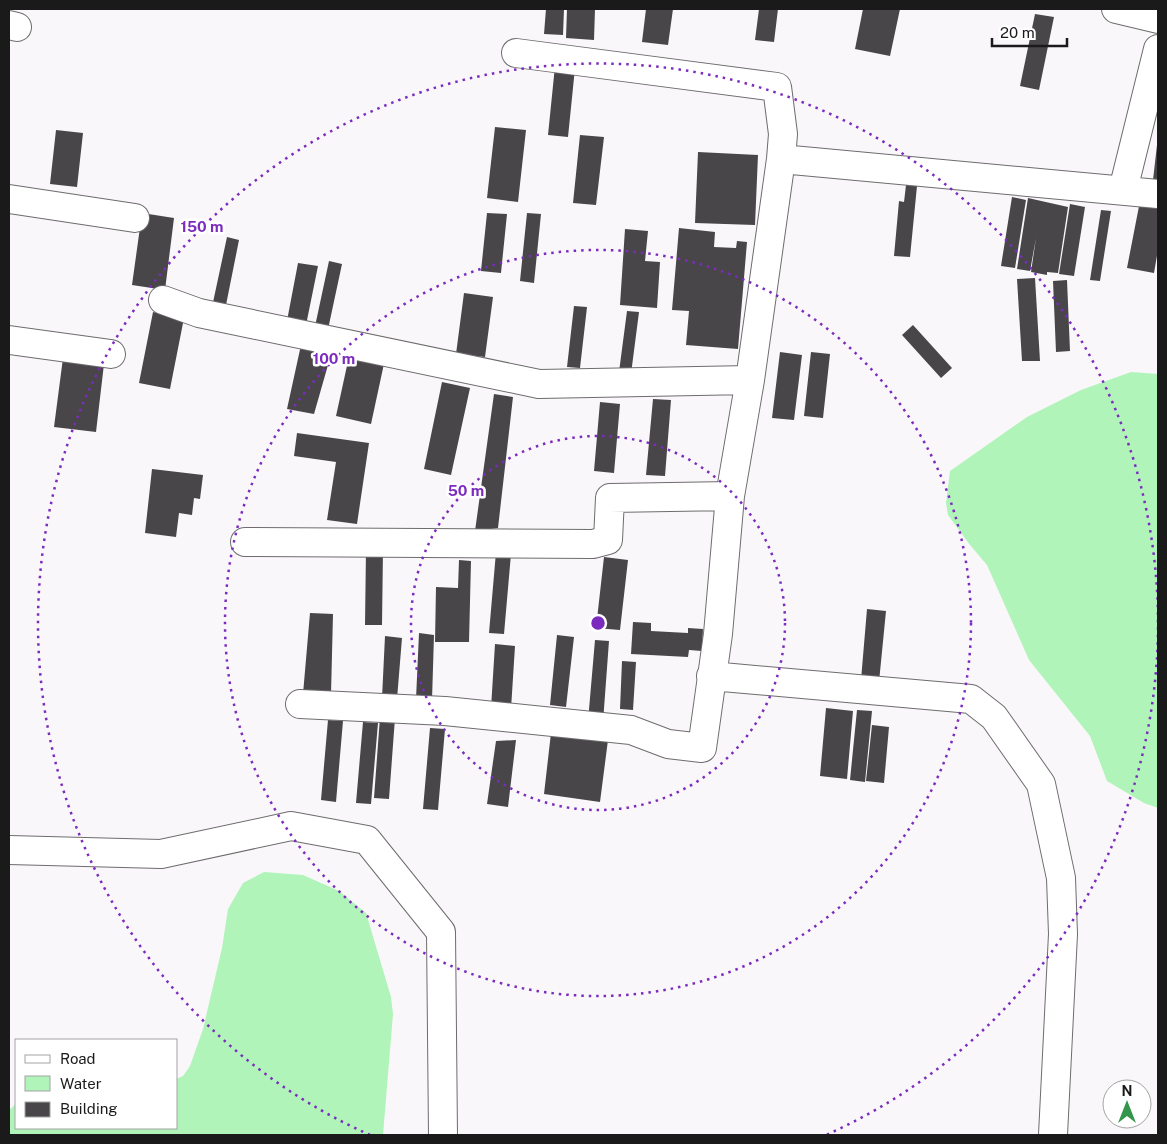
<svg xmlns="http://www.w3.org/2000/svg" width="1167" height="1144" viewBox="0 0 1167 1144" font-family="'Public Sans',sans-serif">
	<rect width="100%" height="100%" fill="#faf7fa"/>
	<path fill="#b0f4b9" d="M1131,372L1158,374V808L1144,803L1107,781L1090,736L1029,660L987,565L970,545L948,515L946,503L950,471L1027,417L1081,390Z
		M264,872L303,875L339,891L366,913L391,997L393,1014L383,1135H9V1110L16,1104V1128H176V1079L183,1076L190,1066L203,1029L222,948L228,909L243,883Z"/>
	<path fill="#484648" d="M546,9H564L563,35L544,34Z
		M567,9H595L594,40L566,38Z
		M646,9H673L668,45L642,42Z
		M759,9H778L774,42L755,40Z
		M863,9H900L890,56L855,49Z
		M1035,14L1054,17L1039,90L1020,86Z
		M555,66L575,68L568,137L548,135Z
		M495,127L526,130L518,202L487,198Z
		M56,130L83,133L77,187L50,184Z
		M580,135L604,137L596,205L573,203Z
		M1157,145H1158V181L1153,180Z
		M698,152L758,155L755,225L695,223Z
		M906,185L917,186L910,257L894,256L899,201L904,202Z
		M1012,197L1026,200L1015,268L1001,266Z
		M1028,198L1068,207L1058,273L1047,272V275L1031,272L1036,238L1030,271L1017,269Z
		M1158,198V250L1154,273L1127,268L1140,201Z
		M1070,204L1085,207L1074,276L1059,274Z
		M1101,210L1111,211L1100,281L1090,280Z
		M142,213L174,218L165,290L132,285Z
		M487,213L507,214L501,273L481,271Z
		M527,213L541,214L534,283L520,281Z
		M679,228L715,232L714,247L736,248L737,241L747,242L738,349L686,345L689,311L672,310Z
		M625,229L648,231L645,261L660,262L657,308L620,305Z
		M227,237L239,240L225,310L212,307Z
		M329,261L342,264L327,334L314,331Z
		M298,263L318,266L305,330L286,326Z
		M1035,278L1040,361H1022L1017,279Z
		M1067,280L1070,351L1056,352L1053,281Z
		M464,293L493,297L485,357L456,354Z
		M574,306L587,307L580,368L567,367Z
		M627,311L639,312L631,374L619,372Z
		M153,312L184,318L170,389L139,383Z
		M913,325L952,368L941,378L902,335Z
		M301,345L332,351L314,414L287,409Z
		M350,352L385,359L371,424L336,416Z
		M780,352L802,355L794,420L772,418Z
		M811,352L830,354L823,418L804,416Z
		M63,358L104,364L96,432L54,427Z
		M442,382L470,388L451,475L424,469Z
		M494,394L513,397L498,528L475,531Z
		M653,399L671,400L665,476L646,475Z
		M600,402L620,404L614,473L594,471Z
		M297,433L369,443L357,524L327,520L336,462L294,456Z
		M152,469L203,475L200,499L194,498L192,515L179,513L176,537L145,533Z
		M366,549H383L382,625H365Z
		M496,552L511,554L504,634L489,633Z
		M604,557L628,560L620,630L596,628Z
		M459,560L471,561L469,642H435L436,587L458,588Z
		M867,609L886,611L879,682L861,680Z
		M310,613L333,614L331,694H303Z
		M633,622L651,623V631L688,633V628L703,629L702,651L689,650L688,657L631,654Z
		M419,633L434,635L432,700L416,699Z
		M557,635L574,637L566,707L550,705Z
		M385,636L402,638L397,699L382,698Z
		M595,640L609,641L603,722L588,721Z
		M495,644L515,646L511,709L491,708Z
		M622,661L636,662L633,710L620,709Z
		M826,708L853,711L847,779L820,776Z
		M857,710L872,711L865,782L850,780Z
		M380,717L395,718L389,799L374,798Z
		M328,720L343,721L336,802L321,800Z
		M363,722L378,723L371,804L356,803Z
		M872,725L889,727L884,783L866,781Z
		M430,728L445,729L438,810L423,809Z
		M551,733L608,740L600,802L544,794Z
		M516,740L508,807L487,804L496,741Z"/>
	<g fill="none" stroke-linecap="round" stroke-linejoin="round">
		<defs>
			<path id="minor" d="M1116,9L1158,19
				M9,25L17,27
				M781,159L1158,194
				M1123,190L1158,49
				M9,199L135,218
				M163,300L199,313L539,384L750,380
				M9,340L111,354
				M245,542L593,544L608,540L610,498L730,496
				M711,676L971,699L994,717L1041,784L1061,878L1063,934L1053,1135
				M300,704L445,711L631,730L668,744L702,748L718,634L730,496L750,380L781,159L783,134L777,87L516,53
				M9,850L161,854L291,826L367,840L441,932L443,1135"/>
		</defs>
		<use href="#minor" stroke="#6e6c6e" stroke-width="30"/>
		<use href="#minor" stroke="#fff" stroke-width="28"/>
	</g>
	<g fill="none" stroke="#7b2cbf" stroke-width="2.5" stroke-dasharray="2.5 5">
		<circle cx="598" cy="623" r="187"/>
		<circle cx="598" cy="623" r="373"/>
		<path d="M370 1135A560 560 0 1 1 826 1135"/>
	</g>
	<circle cx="598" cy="623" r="8" fill="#7b2cbf" stroke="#fff" stroke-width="2.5"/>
	<g font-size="15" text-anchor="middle" font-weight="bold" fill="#7b2cbf" stroke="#fff" stroke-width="5" stroke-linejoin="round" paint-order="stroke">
		<text x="202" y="232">150 m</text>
		<text x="334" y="364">100 m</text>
		<text x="466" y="496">50 m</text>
	</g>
	<rect width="1167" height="1144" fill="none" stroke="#1b1a1b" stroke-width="20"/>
	<rect x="15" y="1039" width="162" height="90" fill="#ffffff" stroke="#a4a3a4"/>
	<rect x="25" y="1055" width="25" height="8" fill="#ffffff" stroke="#a4a3a4"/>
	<text x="60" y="1064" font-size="15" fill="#1b1a1b">Road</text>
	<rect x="25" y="1076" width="25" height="15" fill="#b0f4b9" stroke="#a4a3a4"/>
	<text x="60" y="1089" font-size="15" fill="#1b1a1b">Water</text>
	<rect x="25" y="1102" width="25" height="15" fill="#484648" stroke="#a4a3a4"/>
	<text x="60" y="1114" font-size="15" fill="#1b1a1b">Building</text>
	<g transform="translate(1127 1104)"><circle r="24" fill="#ffffff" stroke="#a4a3a4"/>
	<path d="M0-4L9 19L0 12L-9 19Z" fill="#33964b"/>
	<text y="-8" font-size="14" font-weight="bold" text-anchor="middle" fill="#1b1a1b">N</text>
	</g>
	<path d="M992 38v8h75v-8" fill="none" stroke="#1b1a1b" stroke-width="2.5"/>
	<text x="1000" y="38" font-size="15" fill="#1b1a1b" stroke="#ffffff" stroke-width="4" paint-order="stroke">20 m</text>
</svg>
